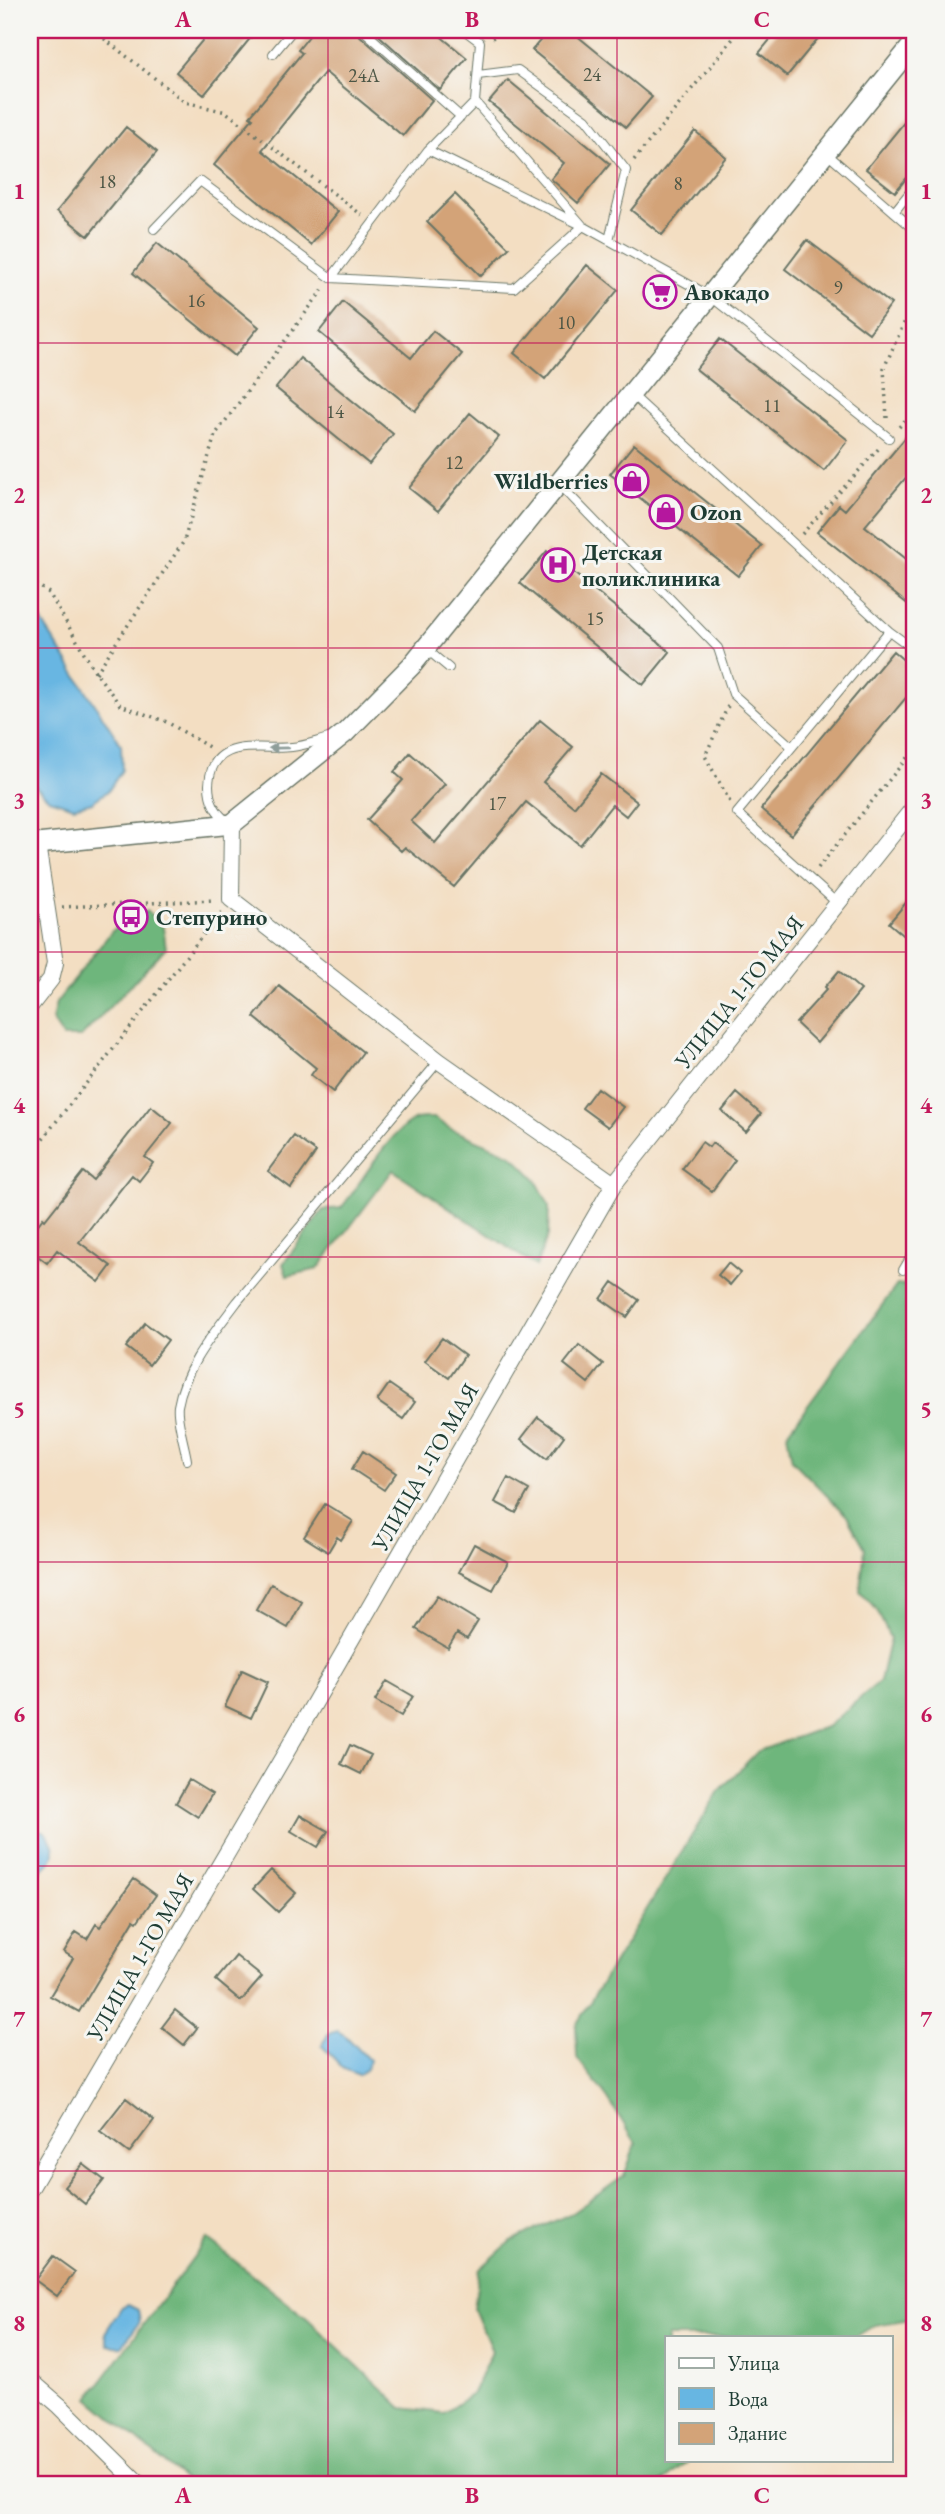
<svg xmlns="http://www.w3.org/2000/svg" width="945" height="2514" viewBox="0 0 945 2514" font-family="'EB Garamond',serif">
	<rect width="100%" height="100%" fill="#f6f6f2"/>
	<filter id="ink" filterUnits="userSpaceOnUse"><feTurbulence type="fractalNoise" baseFrequency=".0143" numOctaves="2"/><feDisplacementMap in="SourceGraphic" scale="14" xChannelSelector="R" yChannelSelector="G"/><feConvolveMatrix kernelMatrix="1 2 1 2 8 2 1 2 1" color-interpolation-filters="sRGB"/></filter>
	<filter id="wash" filterUnits="userSpaceOnUse"><feTurbulence type="fractalNoise" baseFrequency=".00686" numOctaves="4" result="noise"/><feDisplacementMap in="SourceGraphic" scale="28" xChannelSelector="R" yChannelSelector="G"/><feGaussianBlur stdDeviation="1.57" result="paint"/><feColorMatrix in="noise" values="0 0 0 0 0 0 0 0 0 0 0 0 0 0 0 0 0 1.4 0 .05"/><feComposite in="paint" operator="in"/></filter>
	<g filter="url(#wash)">
		<rect width="100%" height="100%" fill="#f3dec2"/>
		<path fill="#6eb67b" stroke="#467a58" stroke-width="2" d="M147,911L163,927L166,948L81,1037H63L52,1020L56,1003L112,931Z
			M434,1118L451,1129L512,1155L535,1178L549,1205L548,1235L536,1266L393,1170L318,1269L287,1276L283,1264L323,1210L341,1208C362,1183 384,1138 412,1121C417,1117 427,1118 434,1118Z
			M915,1284V2323L910,2319L875,2325L855,2337H667V2460H690L660,2484H190L89,2398L207,2239L308,2319L402,2408L444,2413L473,2393L492,2351L474,2309L479,2270L511,2241L572,2213L624,2176L636,2143L608,2099L577,2058L576,2025L719,1791L758,1751L828,1726L880,1681L890,1638L877,1610L860,1591L865,1548L847,1516L792,1460L787,1434L897,1285Z"/>
		<path fill="#67b6e2" stroke="#437a8b" stroke-width="2" d="M30,603L121,745L122,770L109,790L92,802L74,807L49,799L30,781Z
			M34,1830L44,1831C62,1852 54,1863 33,1876L30,1875V1833Z
			M337,2031L346,2036L369,2060L366,2069L359,2075L344,2069L322,2046L328,2034Z
			M128,2305L138,2310L140,2322L121,2347L108,2345L105,2333L121,2308Z"/>
		<g id="blocks">
			<path fill="#d3a378" d="M211,30H257L204,95L176,72Z
				M314,30H357L359,35L432,100L403,136L325,72L262,150L338,212L311,245L214,165L253,118L250,116L302,53L298,50Z
				M373,30H433L467,58L440,90Z
				M549,30H570L652,97L626,127L532,50Z
				M778,30H825L787,76L759,53Z
				M508,80L610,164L578,203L551,179L564,163L489,102Z
				M915,109V168L895,192L866,169Z
				M126,127L157,152L88,236L57,211Z
				M695,131L726,157L662,235L631,210Z
				M455,194L509,248L481,276L427,222Z
				M807,240L891,304L869,333L785,269Z
				M157,243L259,327L235,356L133,273Z
				M587,265L618,290L545,379L514,353Z
				M660,278L676,290L661,307L646,295Z
				M343,302L411,358L433,331L462,354L415,411L319,332Z
				M720,339L848,440L824,471L696,369Z
				M300,358L393,434L369,464L276,388Z
				M470,413L499,437L438,511L409,488Z
				M915,426V467L865,526L915,566V610L817,532L839,505L845,510Z
				M634,444L762,546L738,576L610,474Z
				M547,551L670,652L643,685L520,583Z
				M893,651L915,670V687L791,835L761,809Z
				M540,720L573,747L543,782L574,807L601,774L637,802L626,816L612,805L580,845L526,802L454,887L405,847L401,851L367,820L403,780L394,772L410,753L445,784L411,821L435,843Z
				M915,892V945L889,923Z
				M839,971L861,990L817,1043L796,1023L827,989L825,987Z
				M279,986L363,1052L333,1092L311,1075L316,1068L254,1017Z
				M597,1088L623,1107L608,1127L582,1108Z
				M737,1093L761,1114L746,1132L722,1111Z
				M151,1106L172,1123L145,1157L153,1163L139,1181L132,1175L79,1242L111,1266L99,1282L57,1250L47,1263L30,1250V1235L43,1218L45,1220L83,1172L93,1180Z
				M294,1136L316,1152L291,1188L268,1171Z
				M702,1142L709,1147L712,1143L735,1160L712,1191L682,1169Z
				M728,1263L740,1273L730,1285L718,1275Z
				M613,1282L639,1300L627,1317L601,1299Z
				M145,1323L168,1340L149,1365L126,1347Z
				M442,1338L465,1355L449,1378L425,1361Z
				M579,1345L603,1364L588,1383L564,1364Z
				M389,1384L415,1402L403,1419L377,1401Z
				M538,1417L564,1436L547,1459L521,1439Z
				M363,1451L396,1473L384,1490L352,1469Z
				M508,1478L529,1490L516,1513L495,1502Z
				M325,1504L353,1521L341,1540L337,1537L328,1552L304,1537Z
				M474,1544L508,1562L493,1590L459,1572Z
				M271,1584L302,1602L288,1628L256,1610Z
				M437,1596L478,1621L467,1639L457,1633L448,1648L416,1629Z
				M242,1670L268,1682L251,1718L225,1706Z
				M387,1681L413,1696L401,1716L375,1701Z
				M350,1745L371,1755L361,1774L341,1764Z
				M189,1780L212,1794L198,1817L176,1803Z
				M300,1815L328,1831L318,1847L291,1831Z
				M271,1870L296,1893L278,1912L253,1889Z
				M134,1879L156,1895L137,1922L134,1920L79,2012L50,1996L73,1958L64,1952L76,1932L87,1939L96,1924L100,1927Z
				M236,1956L262,1977L241,2001L216,1980Z
				M175,2010L197,2028L184,2045L162,2027Z
				M126,2098L154,2120L129,2153L100,2131Z
				M83,2164L104,2180L85,2204L64,2187Z
				M53,2256L75,2272L57,2296L35,2280Z"/>
		</g>
	</g>
	<g filter="url(#ink)">
		<use href="#blocks" fill-opacity="0" stroke="#697566" stroke-width="2"/>
		<g fill="none" stroke-linecap="round" stroke-linejoin="round">
			<defs>
				<path id="service" d="M363,30L461,117
					M464,30L480,42L475,102
					M273,54L293,30
					M478,75L518,70L586,119L626,170L609,240
					M428,150L331,278L514,288L583,226L428,150L475,102L583,226L710,296L889,438
					M826,153L915,230
					M894,212L915,186
					M154,229L200,181L331,278
					M631,394L889,631
					M558,483L718,648L733,694L792,747
					M425,648L449,668
					M228,822C216,813 209,800 209,785C211,735 261,751 292,747C304,746 317,741 329,738
					M838,904L737,813L889,631L915,650
					M903,1270L915,1250
					M187,1460C185,1446 176,1419 178,1406C185,1366 214,1333 237,1302L439,1061"/>
				<path id="minor" d="M232,824L231,899L439,1061L614,1184
					M30,1006L51,979L55,963L37,844
					M30,2189L285,1754L614,1184L915,806
					M30,2380L60,2406L137,2482L136,2484"/>
				<path id="tertiary" d="M30,843L37,844L232,824L345,733L412,665L915,42"/>
			</defs>
			<use href="#service" stroke="#697566" stroke-width="10"/>
			<use href="#minor" stroke="#697566" stroke-width="18"/>
			<use href="#tertiary" stroke="#697566" stroke-width="22"/>
			<path stroke="#697566" stroke-width="3.5" stroke-dasharray="2 5" stroke-linecap="butt" d="M93,30L185,102L226,112L362,215
				M492,38L511,30
				M634,160L740,30
				M887,418L884,368L913,303L915,292
				M899,427L915,410
				M802,534L881,446
				M30,580L49,593L96,673L120,705L167,722L212,749
				M96,673L184,541L215,435L324,288
				M728,706L705,756L730,802
				M818,868L915,748
				M62,907L215,900
				M30,1155L221,912"/>
			<use href="#service" stroke="#fff" stroke-width="8"/>
			<use href="#minor" stroke="#fff" stroke-width="16"/>
			<use href="#tertiary" stroke="#fff" stroke-width="19"/>
		</g>
		<defs><path id="oneway-solid" d="M-6-.8H1V-3.2L6.5 0L1 3.2V.8H-6Z" transform="scale(1.75)"/></defs>
		<use fill="#8f9e9a" href="#oneway-solid" transform="translate(279 748) rotate(179)"/>
	</g>
	<path fill="none" stroke="#c2185b" stroke-width="2" stroke-opacity="0.55" d="M328,30V2484M617,30V2484M30,343H915M30,648H915M30,952H915M30,1257H915M30,1562H915M30,1866H915M30,2171H915"/>
	<defs>
		<symbol id="supermarket-ring" viewBox="-11 -11 22 22"><circle r="9.5" fill="#f6f6f2" stroke="#b5179e" stroke-width="1.5"/><path d="M-6-5.5h2.5l.6 2H6L4.5 2H-2.5L-4.4-4H-6ZM-1.5 3.2a1.3 1.3 0 1 0 .1 0ZM3 3.2a1.3 1.3 0 1 0 .1 0Z" fill="#b5179e"/></symbol>
		<symbol id="shop-ring" viewBox="-11 -11 22 22"><circle r="9.5" fill="#f6f6f2" stroke="#b5179e" stroke-width="1.5"/><path d="M-5-2.5h2.3a2.7 3.5 0 0 1 5.4 0H5L5.5 6h-11ZM-1.5-2.5h3a1.5 2.3 0 0 0-3 0Z" fill="#b5179e"/></symbol>
		<symbol id="hospital-ring" viewBox="-11 -11 22 22"><circle r="9.5" fill="#f6f6f2" stroke="#b5179e" stroke-width="1.5"/><path d="M-5-5h3v3.5h4V-5h3V5h-3V1.5h-4V5h-3Z" fill="#b5179e"/></symbol>
		<symbol id="bus-ring" viewBox="-11 -11 22 22"><circle r="9.5" fill="#f6f6f2" stroke="#b5179e" stroke-width="1.5"/><path d="M-5-6H5V4H4V6H2V4H-2V6H-4V4H-5ZM-3.5-4V0h7V-4ZM-3.5 1.2v1.5H-2V1.2ZM2 1.2v1.5H3.5V1.2Z" fill="#b5179e"/></symbol>
	</defs>
	<g fill-rule="evenodd">
		<use href="#supermarket-ring" x="641" y="273" width="38" height="38"/>
		<use href="#shop-ring" x="613" y="462" width="38" height="38"/>
		<use href="#shop-ring" x="647" y="493" width="38" height="38"/>
		<use href="#hospital-ring" x="539" y="546" width="38" height="38"/>
		<use href="#bus-ring" x="112" y="898" width="38" height="38"/>
	</g>
	<g text-anchor="middle" stroke-width="6" stroke-linejoin="round" paint-order="stroke">
		<g font-size="19" fill="#4c5645">
			<text x="592" y="81">24</text>
			<text x="364" y="82">24А</text>
			<text x="107" y="188">18</text>
			<text x="678" y="190">8</text>
			<text x="838" y="294">9</text>
			<text x="196" y="307">16</text>
			<text x="566" y="329">10</text>
			<text x="772" y="412">11</text>
			<text x="335" y="418">14</text>
			<text x="454" y="469">12</text>
			<text x="595" y="625">15</text>
			<text x="497" y="810">17</text>
		</g>
		<g font-size="23" font-weight="bold" fill="#1f3d34" stroke="#f6f6f2" text-anchor="start">
			<text x="684" y="300">Авокадо</text>
			<text x="608" y="489" text-anchor="end">Wildberries</text>
			<text x="690" y="520">Ozon</text>
			<text x="582" y="560">Детская<tspan x="582" dy="26">поликлиника</tspan></text>
			<text x="156" y="925">Степурино</text>
		</g>
		<g font-size="23" fill="#1f3d34" stroke="#f6f6f2">
			<text transform="translate(739 992) rotate(-51)" y="8">УЛИЦА 1-ГО МАЯ</text>
			<text transform="translate(425 1467) rotate(-60)" y="8">УЛИЦА 1-ГО МАЯ</text>
			<text transform="translate(140 1957) rotate(-60)" y="8">УЛИЦА 1-ГО МАЯ</text>
		</g>
	</g>
	<rect width="945" height="2514" fill="none" stroke="#f6f6f2" stroke-width="77"/>
	<rect x="665" y="2336" width="228" height="126" fill="#f6f6f2" stroke="#a0aca6" stroke-width="2"/>
	<rect x="679" y="2358" width="35" height="10" fill="#ffffff" stroke="#a0aca6" stroke-width="2"/>
	<text x="728" y="2370" font-size="21" fill="#1f3d34">Улица</text>
	<rect x="679" y="2388" width="35" height="21" fill="#67b6e2" stroke="#a0aca6" stroke-width="2"/>
	<text x="728" y="2406" font-size="21" fill="#1f3d34">Вода</text>
	<rect x="679" y="2423" width="35" height="21" fill="#d3a378" stroke="#a0aca6" stroke-width="2"/>
	<text x="728" y="2440" font-size="21" fill="#1f3d34">Здание</text>
	<rect x="38" y="38" width="868" height="2438" fill="none" stroke="#c2185b" stroke-width="2.5"/>
	<g font-size="23" text-anchor="middle" font-weight="bold" fill="#c2185b">
		<text x="183" y="27">A</text>
		<text x="472" y="27">B</text>
		<text x="762" y="27">C</text>
		<text x="19" y="199">1</text>
		<text x="926" y="199">1</text>
		<text x="19" y="503">2</text>
		<text x="926" y="503">2</text>
		<text x="19" y="808">3</text>
		<text x="926" y="808">3</text>
		<text x="19" y="1113">4</text>
		<text x="926" y="1113">4</text>
		<text x="19" y="1417">5</text>
		<text x="926" y="1417">5</text>
		<text x="19" y="1722">6</text>
		<text x="926" y="1722">6</text>
		<text x="19" y="2027">7</text>
		<text x="926" y="2027">7</text>
		<text x="19" y="2331">8</text>
		<text x="926" y="2331">8</text>
		<text x="183" y="2503">A</text>
		<text x="472" y="2503">B</text>
		<text x="762" y="2503">C</text>
	</g>
</svg>
